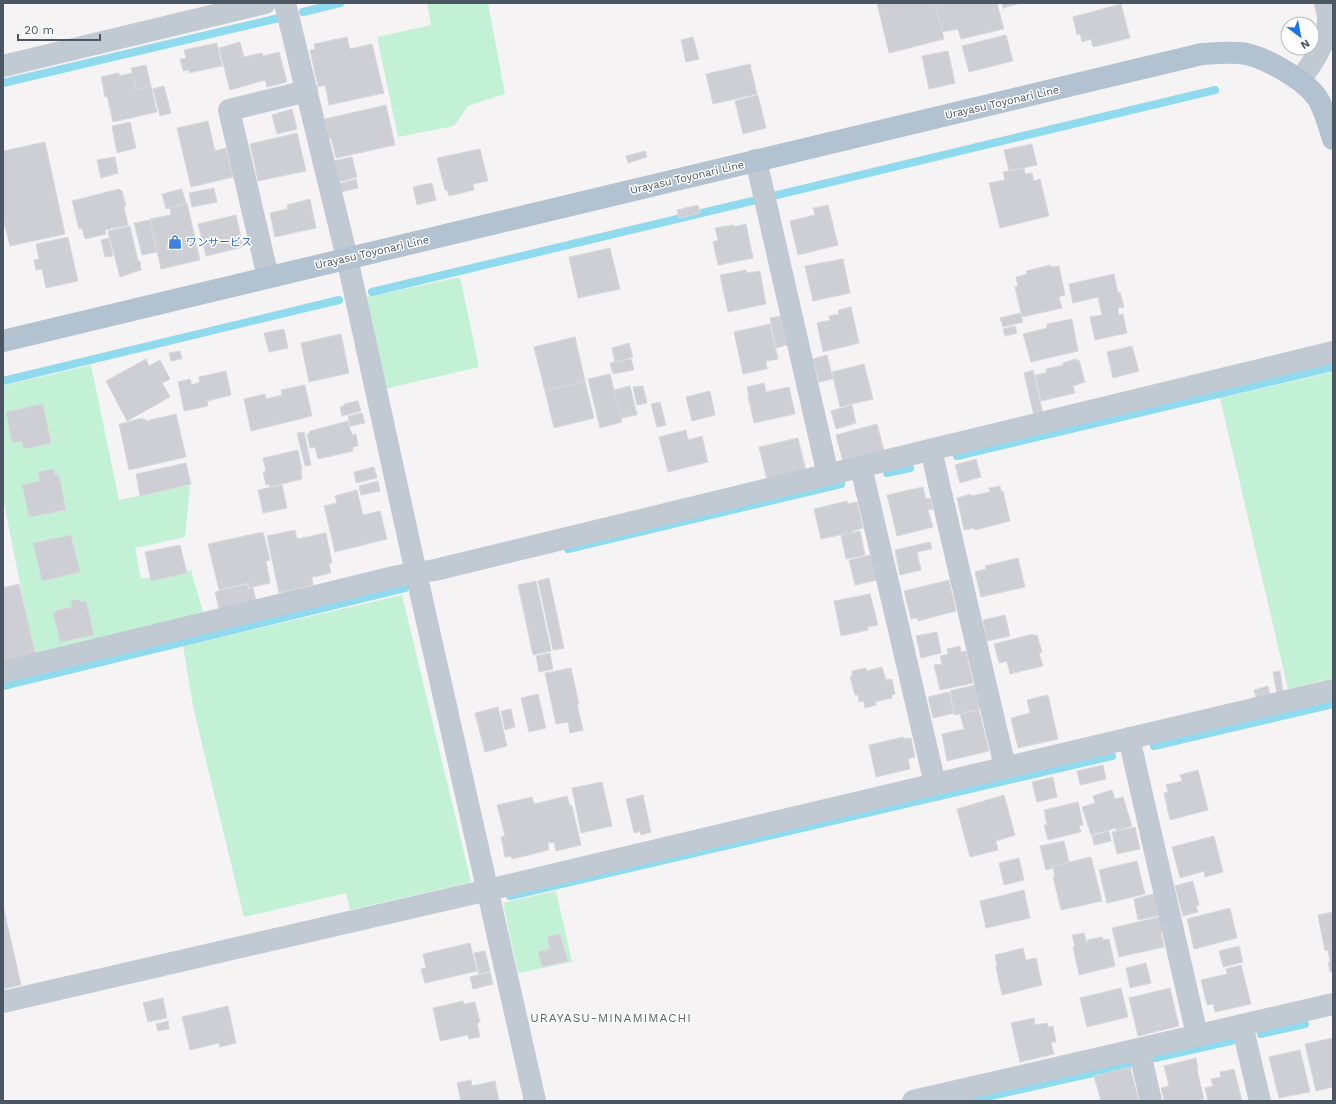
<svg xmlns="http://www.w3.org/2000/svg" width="1336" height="1104" viewBox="0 0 1336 1104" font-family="'Work Sans','Noto Sans JP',sans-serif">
	<rect width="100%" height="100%" fill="#f5f3f3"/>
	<path fill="#c3f1d5" d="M427,3H488L505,94L468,106L454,126L398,137L377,37L431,25Z
		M460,277L479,367L384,389L366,307L367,297Z
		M91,365L119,500L190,485L185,537L135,548L141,579L191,570L204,616L34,654L3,498V386Z
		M1333,372V678L1288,689L1220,398Z
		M402,595L471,882L350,910L346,893L244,917L194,711L183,646Z
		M556,891L572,962L518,973L503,903Z"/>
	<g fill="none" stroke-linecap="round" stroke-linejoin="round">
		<path stroke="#90daee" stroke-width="8" d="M303,12L340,3
			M3,83L279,18
			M372,292L1215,90
			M3,381L339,300
			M957,456L1333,367
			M887,473L910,468
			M568,549L841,484
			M3,686L405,588
			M1154,746L1333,704
			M510,896L1112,756
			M1261,1034L1305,1024
			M1155,1058L1231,1041
			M969,1101L1128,1065"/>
	</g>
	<path fill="#cdcfd5" stroke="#d7d9de" d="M877,3H935L944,39L889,53Z
		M935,3H997L1004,29L961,39L958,29L942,32Z
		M1002,3H1021L1003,8Z
		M1121,4L1130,38L1093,47L1091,39L1082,42L1080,34L1077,35L1073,17Z
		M1006,35L1013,61L969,72L962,46Z
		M347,37L350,49L372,44L384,93L329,105L325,85L318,87L310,50L315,49L314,44Z
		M693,37L699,59L686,62L681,40Z
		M240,42L244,57L262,53L263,56L279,52L287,82L267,87L265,80L230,90L219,48Z
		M217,43L222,66L189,73V70L183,71L180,59L186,58L184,50Z
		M948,51L955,83L929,89L922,56Z
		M750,64L757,94L713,104L706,74Z
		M146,65L151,86L136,89L131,68Z
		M119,73V76L132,73L136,89L151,86L157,112L113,122L107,96L105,97L101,77Z
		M164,86L171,113L160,116L153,89Z
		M758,95L766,128L743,134L735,101Z
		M386,105L395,145L336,158L331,138H329L325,119Z
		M292,109L297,129L277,134L272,115Z
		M208,121L215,151L226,148L233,177L191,187L177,128Z
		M130,122L136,148L117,153L112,126Z
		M297,133L306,171L258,181L250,144Z
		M45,142L65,234L10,246L3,219V151Z
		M1032,144L1037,165L1009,171L1004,150Z
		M480,149L488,181L473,184L474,190L449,196L447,190H445L437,158Z
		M645,151L647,157L628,163L626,156Z
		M115,157L118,173L101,178L97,160Z
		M352,157L357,177L339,182L333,161Z
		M1024,168L1025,174L1032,173L1034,181L1040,179L1049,216L1000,228L989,183L1005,180L1003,172Z
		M356,179L358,188L341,192L338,184Z
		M432,183L436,200L417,205L413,187Z
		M214,188L217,202L192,207L189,193Z
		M119,189L120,190L122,191L126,206L124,207L128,225L105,230L106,234L85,239L82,228L79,229L72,201Z
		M182,189L186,204L166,209L162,194Z
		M310,199L316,228L275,237L270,213L288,209L287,205Z
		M187,203L200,260L161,269L150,219L171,215L170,208Z
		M698,205L700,213L679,218L677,210Z
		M828,205L838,245L798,255L790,221L815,215L813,208Z
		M236,215L243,247L206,256L198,224Z
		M150,220L157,252L142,255L134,223Z
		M746,224L753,258L718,265L713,242L718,240L715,228L734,225V227Z
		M130,226L138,261H140L141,270L120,277L108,231Z
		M68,237L78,281L46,288L42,269L36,270L34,260L39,259L36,244Z
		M109,238L113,256L105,257L101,240Z
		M610,248L620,289L578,298L569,257Z
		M843,259L850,293L813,301L805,266Z
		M1050,265L1051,267L1059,266L1065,295L1059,297L1062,308L1022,317L1015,287L1018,286L1016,277L1027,274L1026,271Z
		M746,270L747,273L760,271L766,304L728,312L720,275Z
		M1114,274L1118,293L1120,292L1124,307L1118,308L1119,315L1123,314L1127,333L1095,340L1090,317L1102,315L1098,297L1073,303L1069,284Z
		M851,307L859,343L823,352L817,323L830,320L829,316L839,314L838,310Z
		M1020,313L1023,322L1003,327L1000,318Z
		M780,316L787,345L776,348L770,318Z
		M1072,319L1078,351L1031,362L1023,334L1047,328V324Z
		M770,324L778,359L766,361L767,369L743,374L734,332Z
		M1015,326L1017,333L1005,336L1003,329Z
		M284,329L288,348L269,352L264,333Z
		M341,334L349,373L309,382L301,343Z
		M575,337L585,381L545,391L534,347Z
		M629,343L633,357L615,362L612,348Z
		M1132,346L1139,371L1113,378L1107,352Z
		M180,351L182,359L171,361L169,353Z
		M827,355L833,379L819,382L813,359Z
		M146,359L149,366L160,360L170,379L162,383L170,397L127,421L106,381Z
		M631,359L634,370L613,374L610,363Z
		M1076,359L1077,361L1079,360L1085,382L1073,386L1075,393L1041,401L1035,375L1046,373V369L1063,365V363Z
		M864,364L873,399L840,407L832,372Z
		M1033,370L1043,414L1034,416L1024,373Z
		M226,371L231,395L207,401L208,406L184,411L178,382L190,379L192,385L200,382L199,377Z
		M610,374L622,422L600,428L588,379Z
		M585,381L594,418L554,428L545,391Z
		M764,383L766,392L789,387L795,414L754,423L748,396H749L747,387Z
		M305,385L312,416L251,431L244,399L265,394L266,399L282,395L281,390Z
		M630,386L637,415L621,418L614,390Z
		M643,386L647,403L637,405L633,387Z
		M710,391L715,415L692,421L686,397Z
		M358,401L361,411L342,416L340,407L344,406V404Z
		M660,402L666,425L657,427L651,404Z
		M43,404L51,443L24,449L22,441L12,443L6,412Z
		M852,405L856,423L836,429L831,411Z
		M362,413L365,423L350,426L348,416Z
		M176,414L186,457L129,470L119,424L143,418V420L146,419V421Z
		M348,421L352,435L356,434L358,446L353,447V451L318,459L315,447L310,448L307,434L310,433V431Z
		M877,424L884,451L843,462L836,435Z
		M686,430L688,440L702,436L708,462L668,472L659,437Z
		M304,432L311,465L305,466L297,433Z
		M798,438L806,471L767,480L759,447Z
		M298,450L302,470L301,471L302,479L270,487L269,484L266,485L263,472L266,471L263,458Z
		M976,459L981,477L960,483L955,465Z
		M186,463L191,484L140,496L136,474Z
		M374,467L377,478L356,483L354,472Z
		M54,469L55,475H59L66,510L29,517L22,485L40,481L38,472Z
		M378,481L380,491L361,495L359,486Z
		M282,485L287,508L263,513L258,490Z
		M1000,486L1001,492L1003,491L1010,521L975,530L974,528L964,530L957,498L971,494V496L990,492L989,488Z
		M923,487L926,499L930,498L933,509L928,510L933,527L897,536L887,495Z
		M357,490L363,515L380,511L387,539L335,552L324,506L337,503L335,496Z
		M847,501L848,504L857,502L863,528L852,531L853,532L821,539L814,509Z
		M295,530L297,539L326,533L332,563H329L331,573L312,577L313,585L279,593L267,536Z
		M860,531L865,555L846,559L841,535Z
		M263,532L270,560L266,561L270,583L249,588L248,583L219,590L208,544Z
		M71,535L80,572L42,581L33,543Z
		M930,542L932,549L917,552L921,570L900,575L895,550Z
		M180,545L187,573L151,581L145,552Z
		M871,555L877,580L855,585L849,560Z
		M1018,558L1025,587L981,597L975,572L986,569L985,566Z
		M549,578L564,648L553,650L538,581Z
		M949,580L956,611L918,621L917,618L911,619L904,591Z
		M536,581L551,651L533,655L518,585Z
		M19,584L36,657L3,664V588Z
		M247,584L248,589L253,587L257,605L220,613L215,592Z
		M870,594L878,625L867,627L868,630L841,636L834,601Z
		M80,599V602L86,601L94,635L60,642L53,613L56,612V611L72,607L71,601Z
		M1005,615L1010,636L987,641L983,620Z
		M937,632L941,653L921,658L916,636Z
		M1033,634L1034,636L1037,635L1042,652L1039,653L1043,666L1010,674L1007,661L999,663L994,644Z
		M960,646L961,652L966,651L973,683L940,690L934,665L942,664L940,656L948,654L947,649Z
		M550,653L553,669L539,672L536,656Z
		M882,667L886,680L892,679L895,694L892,695V698L875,702L876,705L865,708L864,701L859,702L858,695H855L850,677L852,676V671L866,668L867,671Z
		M571,668L579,704H577L583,730L570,733L568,722L556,724L545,673Z
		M1280,671L1283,692L1277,694L1273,672Z
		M975,685L980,709L955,715L950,691Z
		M1268,686L1270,694L1256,697L1254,690Z
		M949,692L954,713L933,718L928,697Z
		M538,694L546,728L529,732L521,698Z
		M1048,695L1058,739L1018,748L1011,718L1030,713L1027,700Z
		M498,707L507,746L485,752L475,713Z
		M511,709L515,727L505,730L501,711Z
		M979,710L989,751L947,761L942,734L964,729L960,714Z
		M903,737L904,739L911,738L915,757L908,759L910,769L876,777L869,745Z
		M1103,765L1106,779L1080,785L1077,771Z
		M1198,770L1208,810L1170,820L1164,793L1168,792L1166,785L1182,781L1180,775Z
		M1053,777L1057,797L1037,802L1032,782Z
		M602,782L612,826L581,833L572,788Z
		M1112,790L1115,799L1123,797L1132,826L1116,831V828L1091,835L1082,807L1095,803L1093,796Z
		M643,795L651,832L641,835L640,831L634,833L626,799Z
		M1004,795L1015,835L996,841L998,850L970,857L957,809Z
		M567,796L570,806H572L581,845L556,851L554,842L548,843L549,850L512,859L511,856L505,857L501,837L505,836L497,805L532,797L534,804Z
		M1078,802L1083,825L1079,826L1081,832L1048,840L1044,825H1047L1044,810Z
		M1135,827L1140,849L1117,854L1112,832Z
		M1109,831L1111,841L1094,845L1092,836Z
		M1214,836L1223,872L1205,877L1204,871L1180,878L1172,847Z
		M1064,841L1069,862L1052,866L1053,868L1046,870L1040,846Z
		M1091,857L1102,901L1061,910L1053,877H1055L1053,866Z
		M1019,858L1024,880L1004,885L999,863Z
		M1137,861L1145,894L1107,903L1099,870Z
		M1193,881L1199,905L1196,906L1198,912L1183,916L1175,886Z
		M1024,890L1030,918L986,928L980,901Z
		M1154,894L1158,916L1138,920L1134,899Z
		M3,905L21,985L3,989Z
		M1230,908L1237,938L1194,949L1187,919Z
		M1333,912V971L1330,972L1328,962H1330L1328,950L1325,951L1318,915Z
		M1160,917L1163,932H1161L1164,947L1119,957L1112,928Z
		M1084,933L1087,944L1088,943L1087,940L1102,937L1103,940L1109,939L1115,966L1079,975L1073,947H1075L1072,935Z
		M560,934L568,961L542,967L538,952L550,949L547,937Z
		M470,943L477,971L425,983L421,969L426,968L423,954Z
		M1239,946L1243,962L1223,967L1219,951Z
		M1023,948L1026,960L1036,958L1042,985L1002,995L996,967L997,966L995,955Z
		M485,951L490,971L479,974L474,953Z
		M1146,963L1151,983L1130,988L1126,968Z
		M1241,965L1251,1004L1215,1012L1213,1004L1207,1005L1201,980L1227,974L1226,969Z
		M490,972L493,984L473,989L470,977Z
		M1121,988L1128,1017L1087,1027L1080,998Z
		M1170,988L1179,1026L1138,1036L1129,998Z
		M163,998L167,1018L148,1022L143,1003Z
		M463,1001L464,1004L475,1002L480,1022L477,1023L480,1037L469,1039L468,1035L440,1041L433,1008Z
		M228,1006L236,1043L220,1047L219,1043L190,1050L182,1017Z
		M1034,1018L1035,1025L1047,1023L1048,1027L1053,1026L1056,1042H1051L1054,1054L1020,1062L1011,1023Z
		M168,1021L169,1029L158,1031L156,1024Z
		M1333,1038V1087L1316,1091L1305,1044Z
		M1300,1050L1310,1092L1279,1098L1269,1057Z
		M1196,1058L1198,1070H1197L1204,1099L1195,1101H1164L1161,1088L1169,1086L1164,1066Z
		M1130,1067L1139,1101H1101L1094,1076Z
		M1234,1069L1242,1101H1208L1205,1088L1213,1086L1211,1079L1221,1077L1220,1072Z
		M471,1080L472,1086L495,1081L499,1101H461L457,1083Z"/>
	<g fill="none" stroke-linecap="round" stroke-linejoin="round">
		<path stroke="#c1cad2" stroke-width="22" d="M285,3L347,258L416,573L535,1101
			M3,66L265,3
			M1300,80C1312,64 1329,40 1328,18C1328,13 1326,8 1325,3
			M756,160L828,475
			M268,277L229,110L307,91
			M931,450L1005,767
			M861,467L935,784
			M3,672L398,576L435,570L1333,352
			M1129,738L1197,1035
			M3,1002L488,890L1333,690
			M1242,1025L1260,1101
			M1139,1049L1151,1101
			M913,1101L1333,1004"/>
		<path stroke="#b3c2d1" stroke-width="22" d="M3,341L1202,54C1215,53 1227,52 1239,53C1261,54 1303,79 1316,96C1324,107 1329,126 1333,139"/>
	</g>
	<defs>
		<symbol id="shop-bare" viewBox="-9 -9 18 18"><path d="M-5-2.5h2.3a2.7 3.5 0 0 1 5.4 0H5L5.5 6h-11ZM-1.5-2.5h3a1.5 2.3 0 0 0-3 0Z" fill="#3f7fe0" stroke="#fff" stroke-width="2.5" paint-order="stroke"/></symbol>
	</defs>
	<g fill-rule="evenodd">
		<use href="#shop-bare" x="165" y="232" width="20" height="20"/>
	</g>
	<g text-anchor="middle" stroke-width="3" stroke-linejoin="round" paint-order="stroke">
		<g font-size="11" fill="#4a5661" stroke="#fff">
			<text transform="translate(1002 102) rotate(-13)" y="4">Urayasu Toyonari Line</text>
			<text transform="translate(687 177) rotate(-13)" y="4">Urayasu Toyonari Line</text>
			<text transform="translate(372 252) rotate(-13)" y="4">Urayasu Toyonari Line</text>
		</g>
		<g font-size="11" fill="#366cbe" stroke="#fff" text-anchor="start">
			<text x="186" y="246">ワンサービス</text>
		</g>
		<g font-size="12" letter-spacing="1" fill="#5f6368" stroke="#fff">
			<text x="611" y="1022">URAYASU-MINAMIMACHI</text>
		</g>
	</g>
	<rect width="1336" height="1104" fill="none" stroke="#4a5661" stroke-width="8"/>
	<g transform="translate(1300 36) rotate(148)"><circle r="19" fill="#ffffff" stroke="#b7bbc0"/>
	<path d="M0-3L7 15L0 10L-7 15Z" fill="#1a73e8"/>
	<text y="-6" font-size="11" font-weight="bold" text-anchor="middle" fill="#4a5661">N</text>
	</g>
	<path d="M18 34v6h82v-6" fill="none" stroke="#4a5661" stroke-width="2"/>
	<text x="24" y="34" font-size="12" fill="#4a5661" stroke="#ffffff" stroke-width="3" paint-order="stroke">20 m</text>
</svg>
